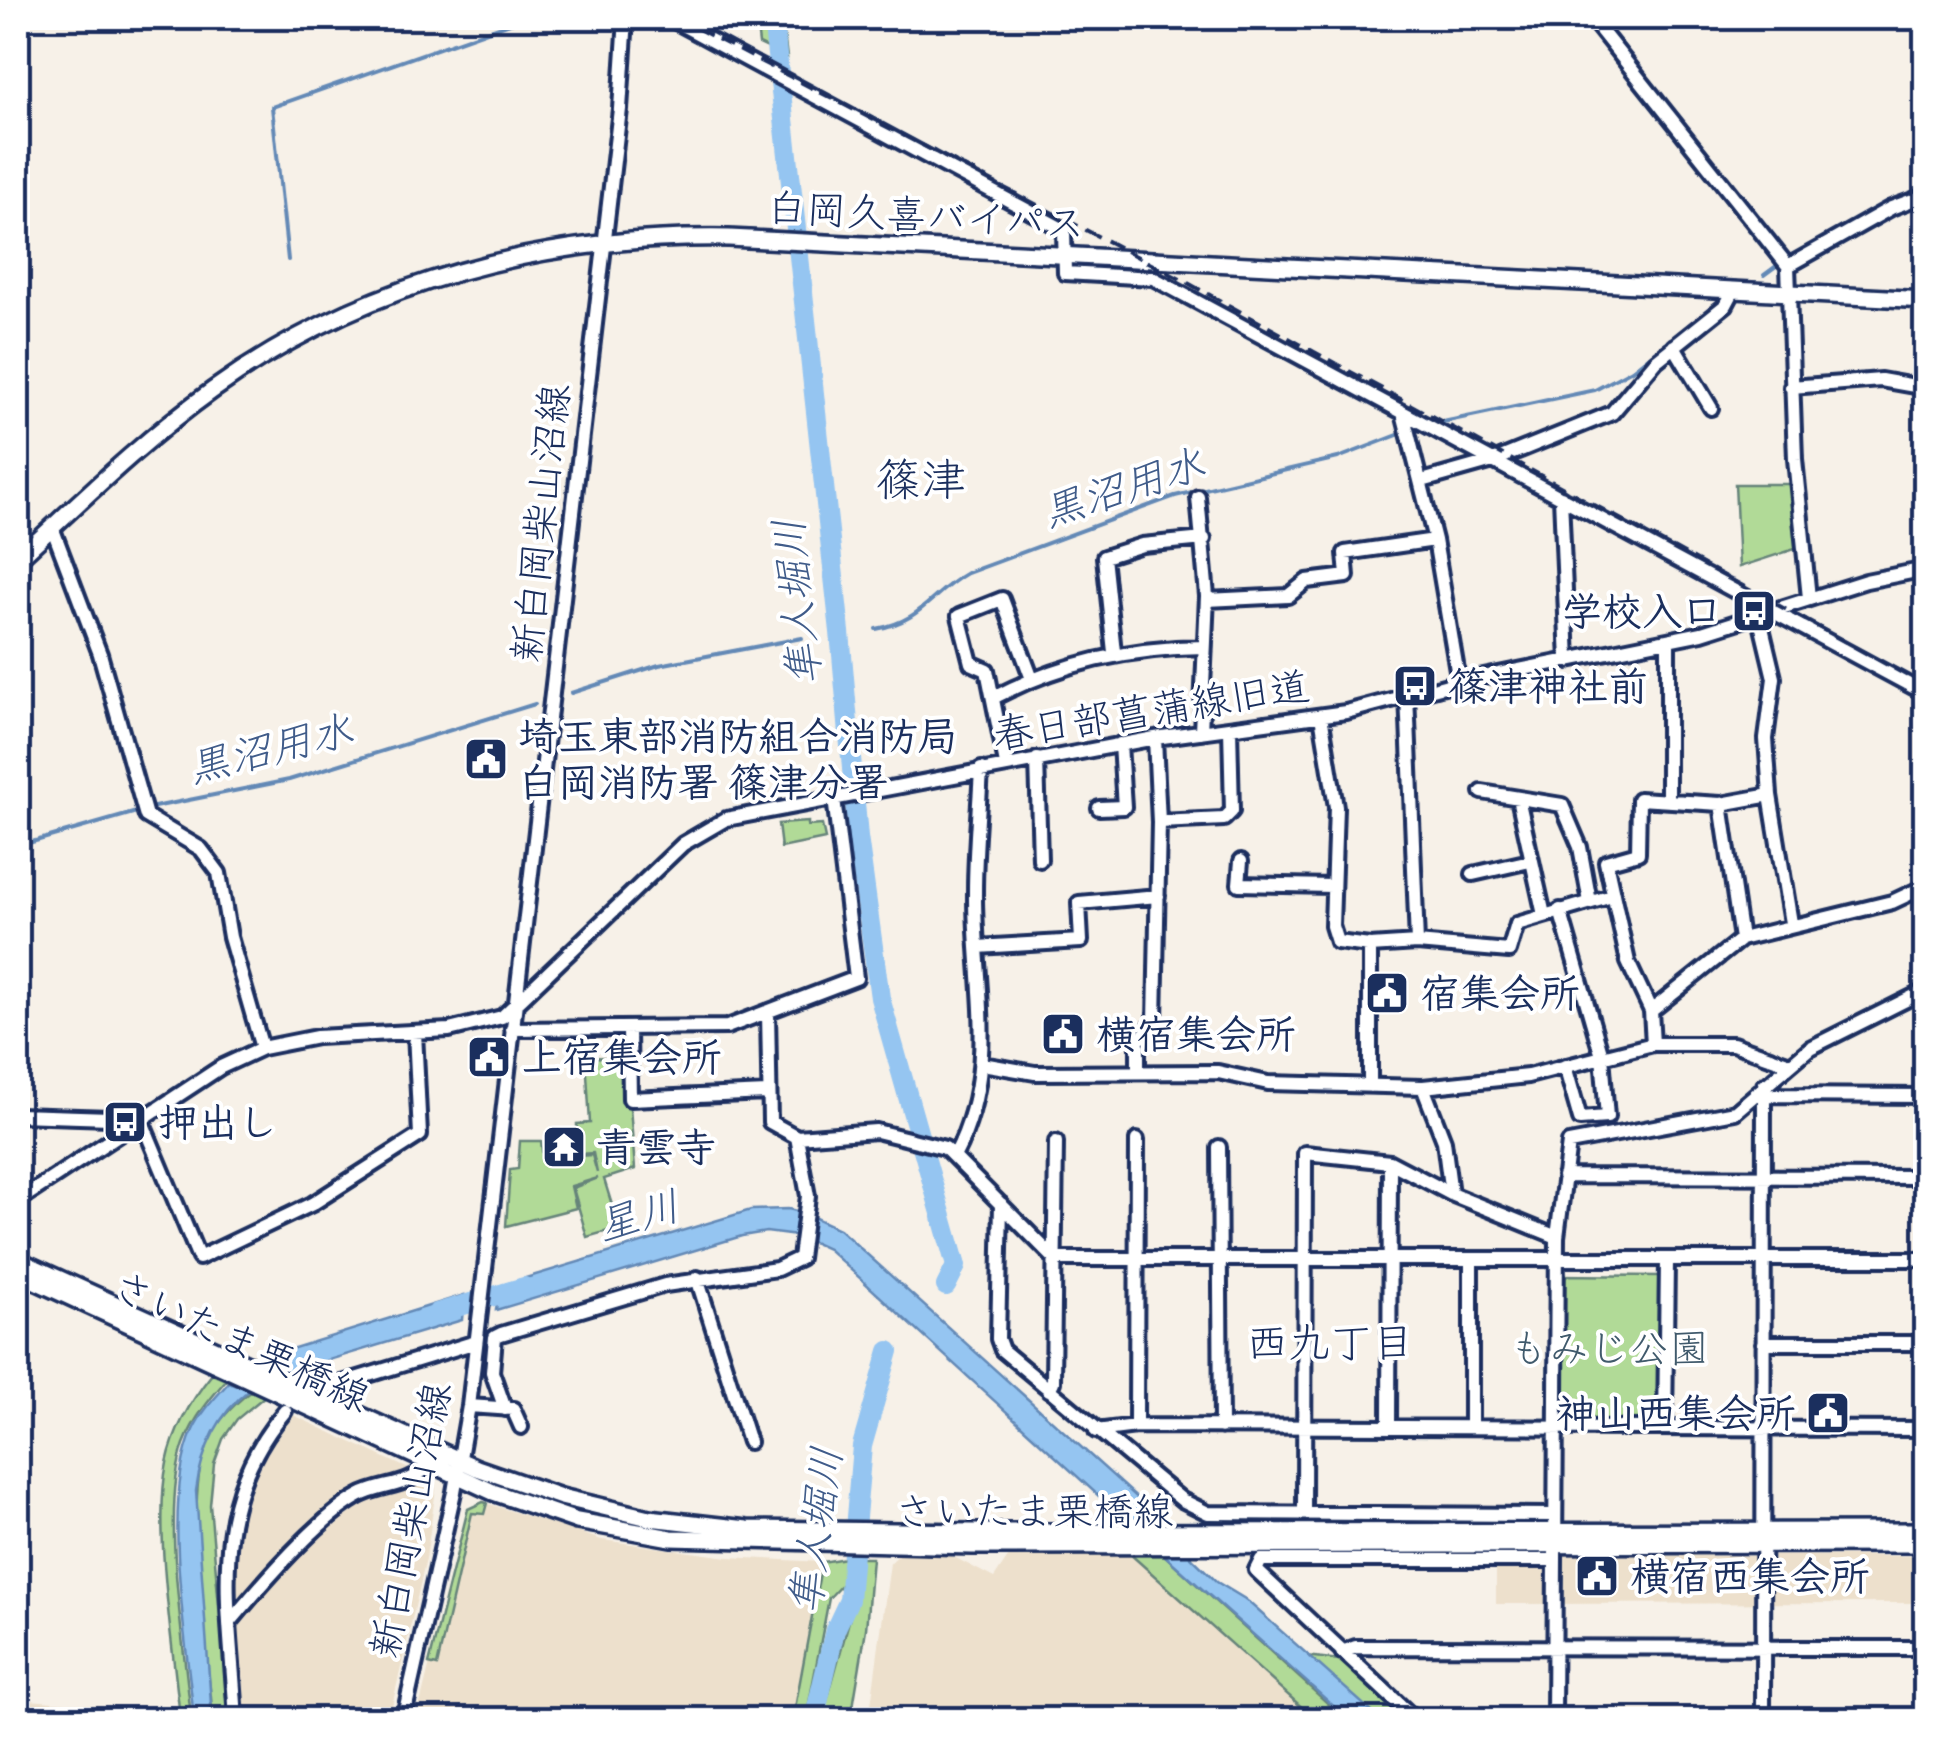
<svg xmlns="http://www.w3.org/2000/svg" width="1943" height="1737" viewBox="0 0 1943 1737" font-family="'Indie Flower','Klee One',sans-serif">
	<rect width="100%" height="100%" fill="#f7f1e8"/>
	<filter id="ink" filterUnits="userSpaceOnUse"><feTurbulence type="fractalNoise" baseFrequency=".01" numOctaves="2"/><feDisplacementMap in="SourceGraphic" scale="20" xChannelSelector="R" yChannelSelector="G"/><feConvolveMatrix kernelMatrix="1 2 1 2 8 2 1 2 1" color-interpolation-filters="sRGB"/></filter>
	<g filter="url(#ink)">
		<path fill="#ede0cc" d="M291,1414L413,1471L432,1481L436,1489L426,1559L389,1719H240L236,1630L240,1599L231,1580L233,1525L263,1448Z
			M483,1502L602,1540L728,1557L822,1562L793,1719L416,1720L468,1509Z
			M1121,1553H1129L1183,1598L1315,1719L869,1720L890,1563L900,1554L952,1556L994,1578L1008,1557Z
			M1560,1555L1925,1556V1603L1496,1604V1565Z
			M29,1700L154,1710L166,1715L167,1719H39L38,1714L28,1711Z"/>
		<path fill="#b1da97" stroke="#66847a" stroke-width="2.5" d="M756,18H782L787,57L759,44Z
			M1735,484H1794L1798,548L1739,567Z
			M808,822V826L822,825L825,839L781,848L778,824Z
			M586,1057L626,1058L635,1169L604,1179L619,1228L587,1237L573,1188L598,1178L571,1186L576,1208L506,1226L510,1170L518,1169L520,1141H541L543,1159L592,1155L597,1173L593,1153L578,1154L577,1124L590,1123Z
			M1556,1275L1660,1276L1658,1419L1561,1422Z
			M212,1374L226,1380C209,1400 194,1418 184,1444C160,1510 185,1647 191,1719H180C174,1650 153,1527 167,1463C174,1429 191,1400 212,1374Z
			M252,1390L265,1396L237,1419L223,1439L214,1464L210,1505L229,1719H213C208,1652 182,1501 207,1443C216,1422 234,1404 252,1390Z
			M483,1502L487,1503L484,1514L472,1513L437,1666L429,1664L468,1509Z
			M1129,1553L1163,1554L1345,1719H1315Z
			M845,1558L843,1583L829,1598L806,1719H793L822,1562Z
			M858,1558H872L866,1629L851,1719H822L854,1603Z
			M1307,1656L1339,1660L1405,1719H1377Z"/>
		<path fill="#95c5f1" stroke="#6489b6" stroke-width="2.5" d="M788,1209L801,1212L797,1236L766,1232L742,1236L496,1310L499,1286L751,1210Z
			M811,1216L839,1229L1161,1519H1124L828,1249L808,1240Z
			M464,1295L462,1320L289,1372L262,1358Z
			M229,1382L249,1390C217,1415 201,1452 196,1491L212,1719H194C187,1643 161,1499 193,1430C201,1412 216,1397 229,1382Z
			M1186,1552L1217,1582L1245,1599L1380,1719H1348L1163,1554Z"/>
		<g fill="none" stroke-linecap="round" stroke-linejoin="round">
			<path stroke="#6489b6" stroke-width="4" d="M1796,254L1875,209L1926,189
				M288,260L272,107L524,18
				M1764,275L1779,264
				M1443,422L1595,390L1632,370L1713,306
				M876,629C922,621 930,594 967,573L1175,496L1338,458L1403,433
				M571,693L659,665L802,638
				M18,846L154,807L289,780L535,704"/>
			<path stroke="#95c5f1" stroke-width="20" d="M773,18L840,632L858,837L880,998L956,1266L946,1286
				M437,1313L524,1287
				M814,1720L835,1630L849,1600L862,1446L889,1351"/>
			<defs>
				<path id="minor" d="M669,18L1064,230L1065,273L1153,278L1926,694
					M1591,18L1788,266L1795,459L1809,598
					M1788,266L1891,208L1926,195
					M1674,346L1711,408
					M1791,387L1881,380L1926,388
					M1403,413L1435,540L1459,682
					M1422,481L1493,461L1612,413L1656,361L1726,305L1734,290
					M1198,497L1207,596L1201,732
					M1561,497L1568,661
					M1926,512V537
					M52,527L100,654L146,816L201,849L219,873L230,937L262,1048
					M1207,600L1288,596L1307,581L1347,576L1345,553L1435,540
					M1759,615L1774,678L1766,739L1770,795L1791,923
					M1668,641V801
					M1114,652L1104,557L1142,545L1204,539
					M995,697C1062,663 1128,648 1204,647
					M1321,716L1336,807L1332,926L1337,942L1370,946
					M1037,759L1040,860
					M1006,764L987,670L971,663L959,616L1002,599L1032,679
					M1482,792L1562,805L1580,847L1590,902
					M1518,798L1544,915
					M1721,804L1741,939
					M1099,808L1124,807L1120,744
					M1159,822L1224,819L1232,811L1230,728
					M1241,861L1239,884L1332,886
					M1473,874L1530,861
					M1560,910L1602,1056L1607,1117L1580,1119L1565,1066
					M1417,943L1509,951L1517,924L1612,896
					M977,947L1081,941L1079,903L1158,896
					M1651,1011L1628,962L1606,862L1638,853L1639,799L1721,804L1770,795
					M768,1012L770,1122L797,1137L876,1131L945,1148L1055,1259H1926
					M512,1029L727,1027L856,978L834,798
					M629,1029L630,1099L767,1093
					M1653,1044H1733L1790,1064
					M982,1064L1035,1073L1218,1072L1268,1083L1423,1087L1444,1141L1451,1194
					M1138,1071V1041L1155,1022L1159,822L1155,738
					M1370,1086V946L1417,943L1407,694
					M1423,1087L1528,1076L1653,1044L1651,1011L1741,939L1892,902L1926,886
					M1764,1095L1926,1096
					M18,1115L141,1119L199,1258L312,1204L420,1135L415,1032
					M1219,1147L1221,1427
					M955,1155C1000,1069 974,982 975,892C975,851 979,810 981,769
					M1564,1176L1926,1177
					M18,1201L221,1067L262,1048L317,1037L449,1030L502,1017L683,844L726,819L1155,738L1346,712L1459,682L1702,633L1866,581L1926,569
					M1001,1204L998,1339L1002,1350L1182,1500L1208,1513L1555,1515
					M1471,1261V1427
					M697,1278L749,1442
					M1763,1343H1926
					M326,1388L476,1342
					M1049,1390L1053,1382L1056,1142
					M469,1406L513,1409L521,1427
					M505,1409L492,1372L495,1337L501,1334L665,1285L777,1269L800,1258L808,1196L797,1137
					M1136,1426L1137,1140
					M1389,1427L1390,1162
					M1665,1427L1667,1261
					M1096,1431L1136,1426L1926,1429
					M1304,1514L1305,1153L1390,1162L1451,1194L1557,1237
					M231,1621C261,1585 318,1518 359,1496C382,1483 412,1488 428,1464
					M1342,1652L1356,1647L1926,1648
					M236,1720C230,1606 205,1505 285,1411
					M403,1720L454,1492L469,1406L620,109L626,18
					M1416,1720L1256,1570L1261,1560H1555
					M1554,1720L1557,1237L1569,1143L1735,1112L1810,1048L1926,990
					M1763,1720L1764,1085"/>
				<path id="major" d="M18,559C81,501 143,440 213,390C365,281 544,235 729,238L1926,300
					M18,1260L477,1468L561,1497L649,1518L747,1529L971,1532L1926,1531
					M18,1273L493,1492L577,1521L671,1538L972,1546L1926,1544"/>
			</defs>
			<use href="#minor" stroke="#1b2f5e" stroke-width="20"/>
			<use href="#major" stroke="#1b2f5e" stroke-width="22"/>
			<use href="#minor" stroke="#fff" stroke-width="12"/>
			<use href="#major" stroke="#fff" stroke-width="15"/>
			<path stroke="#1b2f5e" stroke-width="4" stroke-dasharray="15 8" stroke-linecap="butt" d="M677,18L1188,283L1926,686"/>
		</g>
	</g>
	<defs>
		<symbol id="bus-square" viewBox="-11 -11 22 22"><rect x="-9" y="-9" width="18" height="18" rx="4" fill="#1b2f5e" stroke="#fff"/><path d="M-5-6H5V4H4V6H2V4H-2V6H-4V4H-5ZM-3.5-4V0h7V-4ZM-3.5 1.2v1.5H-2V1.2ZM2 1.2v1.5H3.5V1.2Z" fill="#fff"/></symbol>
		<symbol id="civic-square" viewBox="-11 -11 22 22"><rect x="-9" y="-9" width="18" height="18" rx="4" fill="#1b2f5e" stroke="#fff"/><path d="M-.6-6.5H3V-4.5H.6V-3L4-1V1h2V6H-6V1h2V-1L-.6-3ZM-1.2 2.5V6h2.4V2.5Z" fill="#fff"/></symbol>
		<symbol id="temple-square" viewBox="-11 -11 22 22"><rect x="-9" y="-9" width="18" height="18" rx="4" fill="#1b2f5e" stroke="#fff"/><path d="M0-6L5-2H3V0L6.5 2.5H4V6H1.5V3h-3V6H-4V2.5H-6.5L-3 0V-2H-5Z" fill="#fff"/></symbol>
	</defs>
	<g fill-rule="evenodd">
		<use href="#bus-square" x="1729" y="586" width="50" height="50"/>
		<use href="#bus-square" x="1390" y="661" width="50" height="50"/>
		<use href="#civic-square" x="461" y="734" width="50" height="50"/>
		<use href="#civic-square" x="1362" y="968" width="50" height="50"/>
		<use href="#civic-square" x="1038" y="1009" width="50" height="50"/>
		<use href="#civic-square" x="464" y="1032" width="50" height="50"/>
		<use href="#bus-square" x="100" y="1097" width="50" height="50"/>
		<use href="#temple-square" x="539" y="1122" width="50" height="50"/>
		<use href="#civic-square" x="1803" y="1388" width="50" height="50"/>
		<use href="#civic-square" x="1572" y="1551" width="50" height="50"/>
	</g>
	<g text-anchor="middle" stroke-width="8" stroke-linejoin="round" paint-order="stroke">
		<g font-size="40" fill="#1b2f5e" stroke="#fff">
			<text transform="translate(926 215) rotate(3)" y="14">白岡久喜バイパス</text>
			<text transform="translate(540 523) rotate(-84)" y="14">新白岡柴山沼線</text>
			<text transform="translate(1151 710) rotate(-9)" y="14">春日部菖蒲線旧道</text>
			<text transform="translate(241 1341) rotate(25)" y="14">さいたま栗橋線</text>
			<text x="1034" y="1525">さいたま栗橋線</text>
			<text transform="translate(410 1520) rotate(-79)" y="14">新白岡柴山沼線</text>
		</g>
		<g font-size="40" font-weight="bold" fill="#1b2f5e" stroke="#fff" text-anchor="start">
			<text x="1722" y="625" text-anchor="end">学校入口</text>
			<text x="1448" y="700">篠津神社前</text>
			<text x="518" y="750">埼玉東部消防組合消防局<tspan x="518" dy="46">白岡消防署 篠津分署</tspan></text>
			<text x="1420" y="1007">宿集会所</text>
			<text x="1096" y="1048">横宿集会所</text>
			<text x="522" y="1071">上宿集会所</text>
			<text x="158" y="1136">押出し</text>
			<text x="596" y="1161">青雲寺</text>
			<text x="1796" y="1427" text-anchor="end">神山西集会所</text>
			<text x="1630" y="1590">横宿西集会所</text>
		</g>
		<g font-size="40" fill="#405a6c" stroke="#fff">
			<text x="1609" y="1362">もみじ公園</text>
		</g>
		<g font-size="42" font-style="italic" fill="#405c8a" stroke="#fff">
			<text transform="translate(1123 487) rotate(-18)" y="15">黒沼用水</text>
			<text transform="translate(796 602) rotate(-96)" y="15">隼人堀川</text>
			<text transform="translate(270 748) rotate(-14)" y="15">黒沼用水</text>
			<text transform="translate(638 1215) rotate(-16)" y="15">星川</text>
			<text transform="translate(815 1530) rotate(-82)" y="15">隼人堀川</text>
		</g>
		<g font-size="42" fill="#1b2f5e" stroke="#fff">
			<text x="1330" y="1357">西九丁目</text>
		</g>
		<g font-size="45" fill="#1b2f5e" stroke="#fff">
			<text x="921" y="495">篠津</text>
		</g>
	</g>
	<rect width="1943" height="1737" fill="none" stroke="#fff" stroke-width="60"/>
	<rect x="30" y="30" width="1883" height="1677" fill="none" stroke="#1b2f5e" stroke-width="4" filter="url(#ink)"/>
</svg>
